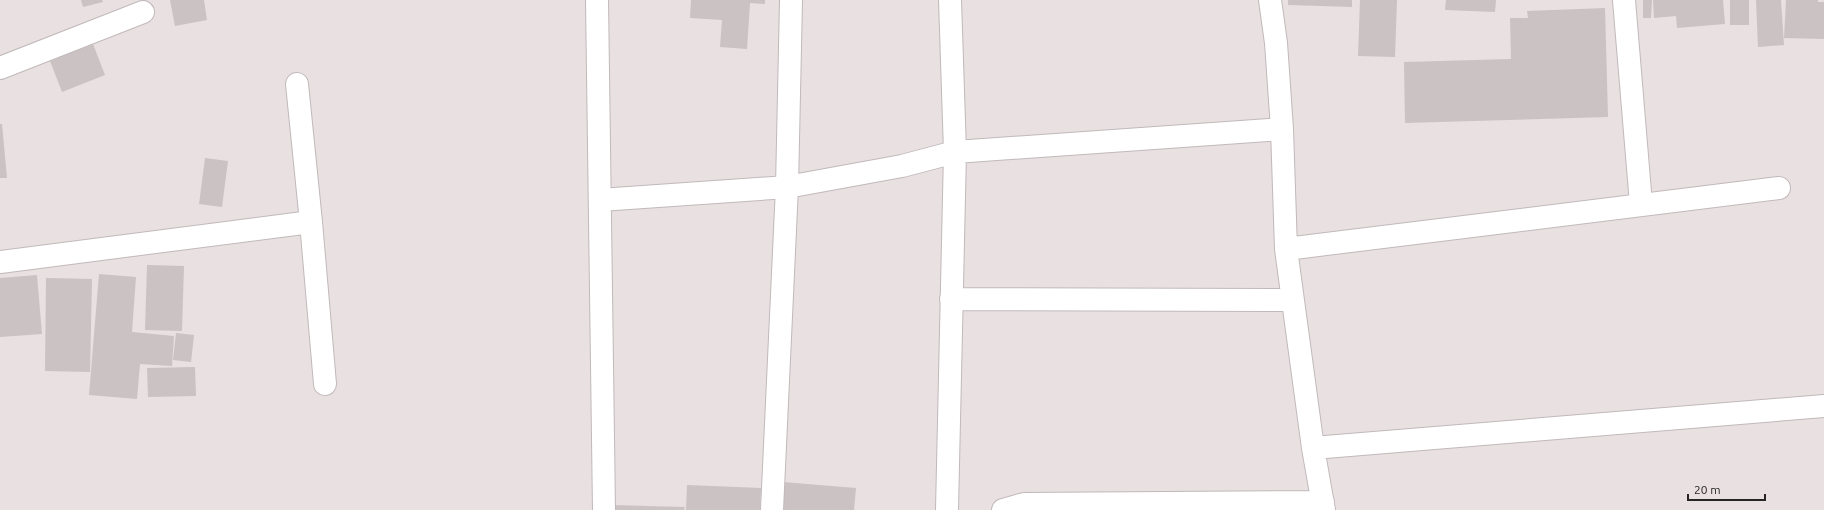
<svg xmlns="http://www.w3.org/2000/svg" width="1824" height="510" viewBox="0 0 1824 510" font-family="Ubuntu,sans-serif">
	<rect width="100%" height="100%" fill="#e8e0e1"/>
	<path fill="#cac2c3" d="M81,0H102L103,2L83,7Z
		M170,0H204L207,20L175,26Z
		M691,0H765V4L750,3L747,49L720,47L722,20L690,18Z
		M1288,0H1352V7L1288,5Z
		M1360,0H1397L1395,57L1358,56Z
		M1446,0H1496L1495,12L1445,10Z
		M1643,0H1652L1651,18H1643Z
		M1653,0H1723L1725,24L1677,28L1676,16L1654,18Z
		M1730,0H1749V25H1730Z
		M1756,0H1781L1784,45L1758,47Z
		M1786,0H1818V2H1824V39L1784,38Z
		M1605,8L1608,117L1405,123L1404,62L1511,59L1510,18H1528L1527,11Z
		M93,44L105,75L62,92L50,61Z
		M0,124H2L7,178H0Z
		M205,158L228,161L222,207L199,204Z
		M147,265L184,266L182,331L145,330Z
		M99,274L136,277L132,332L174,336L172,366L140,364L137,399L89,395Z
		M37,275L42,334L0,337V278Z
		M46,278L92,279L90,372L45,371Z
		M176,333L194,335L191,362L173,360Z
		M195,367L196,396L148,397L147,368Z
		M783,482L856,488L854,510H781Z
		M687,485L761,488L760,510H686Z
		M610,505L685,507L684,510H610Z"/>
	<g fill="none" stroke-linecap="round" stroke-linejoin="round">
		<defs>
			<path id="minor" d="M597,0L604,510
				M1270,0L1276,43L1282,129L1286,249L1313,448L1324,510
				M1624,0L1641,204
				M0,68L143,12
				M297,84L311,222
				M600,200L787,187L902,166L955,152L1282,129
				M1286,249L1779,188
				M0,262L311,222L325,384
				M951,299L1292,300
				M1313,448L1824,406
				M772,510L787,187L791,0
				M947,510L955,152L950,0
				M1003,510L1024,504L1323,502"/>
		</defs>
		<use href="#minor" stroke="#c1b9ba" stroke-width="24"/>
		<use href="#minor" stroke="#fff" stroke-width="22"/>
	</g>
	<path d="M1688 494v6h77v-6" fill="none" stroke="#272425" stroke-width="2"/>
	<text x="1694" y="494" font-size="12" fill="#272425" stroke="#e8e0e1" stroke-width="3" paint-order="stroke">20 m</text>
</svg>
